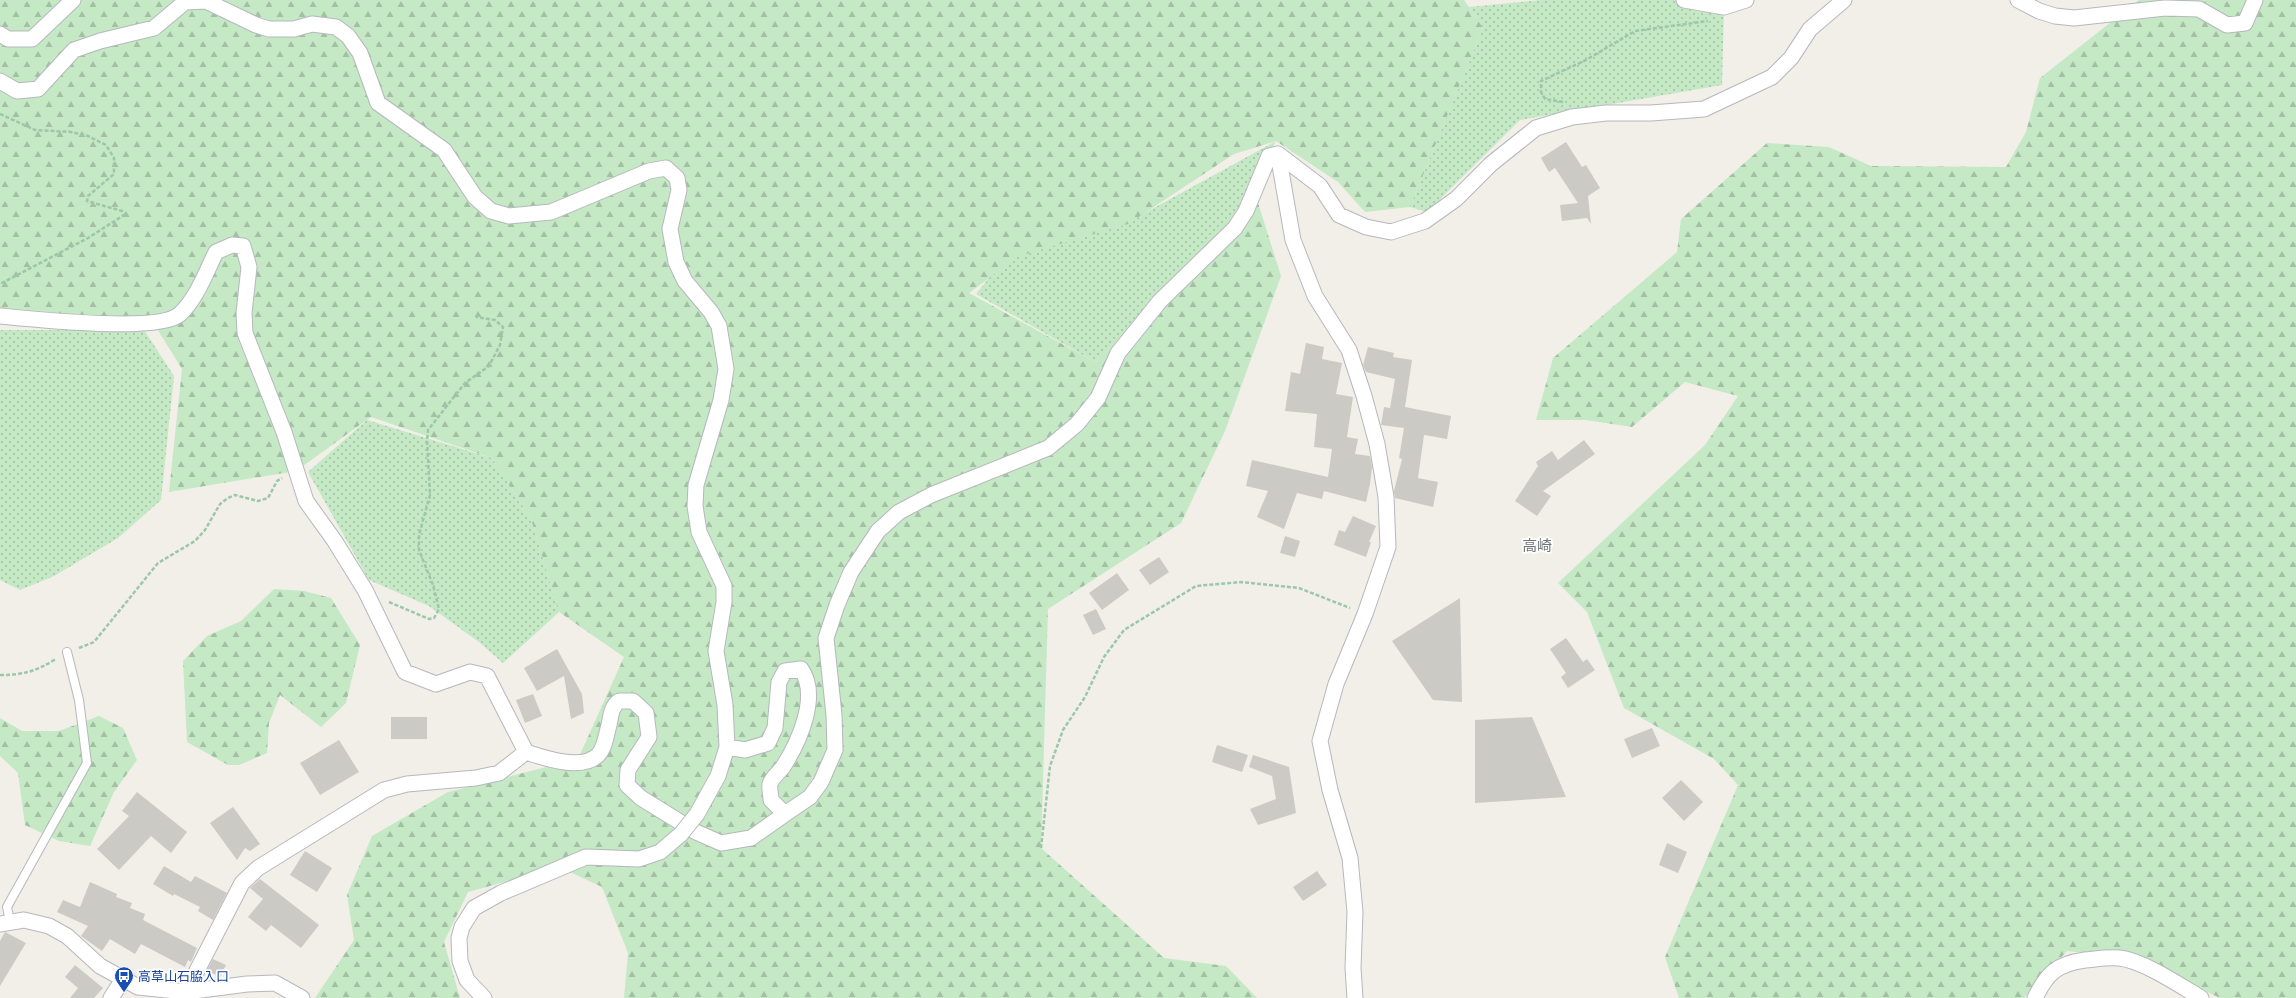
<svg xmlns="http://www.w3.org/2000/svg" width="2296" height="998" viewBox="0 0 2296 998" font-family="'Work Sans','Noto Sans JP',sans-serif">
	<defs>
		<pattern id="grass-dots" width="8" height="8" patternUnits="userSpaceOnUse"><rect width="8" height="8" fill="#c5e8c5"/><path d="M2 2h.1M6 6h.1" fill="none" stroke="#a3c0a4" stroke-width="1.8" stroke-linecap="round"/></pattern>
		<pattern id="forest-firs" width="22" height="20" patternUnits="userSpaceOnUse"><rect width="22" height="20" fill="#c5e8c5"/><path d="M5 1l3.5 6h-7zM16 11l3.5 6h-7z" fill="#a3c0a4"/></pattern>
	</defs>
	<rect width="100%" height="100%" fill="#f1efe8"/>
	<path fill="url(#grass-dots)" d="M1541,0H1692L1724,7L1722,85L1520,120L1427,212L1410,207L1483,28L1469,7Z
		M1276,141L1218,244L1095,362L976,294L1010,252L1121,226Z
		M0,330H144L174,376L161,500L118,538L54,576L20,590L0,580Z
		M367,420L492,458L531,519L559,612L503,663L479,642L429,606L369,580L308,472Z"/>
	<path fill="url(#forest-firs)" d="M0,0H1464L1483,28L1410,207L1365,212L1338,182L1276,141L1234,154L1128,224L1019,256L969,293L1095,362L1258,203L1281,276L1225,431L1181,523L1048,609L1041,848L1164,958L1226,966L1257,998H624L628,953L602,887L559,867L468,892L444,942L460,998H315L354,940L347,895L372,836L448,792L578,759L624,657L559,612L531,519L492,458L371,417L296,471L169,492L182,369L151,319L0,324Z
		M2139,0H2296V998H2220L2136,959L2067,951L2024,998H1679L1665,957L1738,785L1714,759L1624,708L1587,612L1558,583L1705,445L1738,396L1685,382L1632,427L1586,420H1536L1553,358L1677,252L1681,219L1767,143L1829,147L1871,166L2006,167L2026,132L2040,78Z
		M274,589L304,591L331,598L360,645L346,703L321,727L280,695L269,723L267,753L239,765H228L187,742L183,661L207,636L241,621Z
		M99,716L123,728L137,760L114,792L90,846L59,841L25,825L18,773L0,756V718L22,731H59Z"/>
	<path fill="#cccac5" d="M1566,142L1582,167L1586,165L1600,188L1588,196L1591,224L1587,218L1562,221L1560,205L1578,203L1555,168L1549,172L1541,158Z
		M1306,343L1324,347L1322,359L1342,363L1336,394L1353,397L1347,437L1358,439L1355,454L1370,456L1372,467L1370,484L1366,502L1324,491L1322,499L1297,493L1284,529L1257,517L1268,491L1246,486L1252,460L1328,477L1332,449L1314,447L1317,414L1285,411L1291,372L1300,374Z
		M1368,347L1394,353L1393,357L1412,360L1405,407L1451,416L1447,439L1424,435L1418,478L1438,482L1433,507L1395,498L1394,491L1402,459L1399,458L1404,428L1381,425L1384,407L1390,408L1395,379L1366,372L1363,365Z
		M1584,440L1595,454L1543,491L1551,496L1537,516L1515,501L1538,466L1536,462L1552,451L1558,460Z
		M1353,516L1376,526L1369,542H1371L1366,557L1334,545L1339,530L1345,532Z
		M1285,536L1300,541L1295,557L1280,553Z
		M1159,557L1169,572L1150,585L1139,570Z
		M1117,573L1129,590L1102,610L1089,593Z
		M1460,598L1462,702L1433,700L1392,641Z
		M1096,609L1106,629L1093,635L1083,615Z
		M1566,638L1583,662L1587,659L1595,670L1568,688L1561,677L1566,673L1550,649Z
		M557,649L582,694L584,713L571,719L564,676L537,691L524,668Z
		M533,694L542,716L525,723L516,700Z
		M391,717H427V739H391Z
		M1532,717L1566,797L1475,803V720Z
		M1652,728L1660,746L1632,758L1624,739Z
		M339,740L359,772L320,795L300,763Z
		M1217,745L1248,755L1242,772L1212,762Z
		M1253,755L1289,767L1296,813L1258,825L1250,809L1276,799L1272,776L1249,767Z
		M1681,780L1703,802L1684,821L1662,798Z
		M137,792L187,832L171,853L151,836L119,870L97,849L129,816L122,811Z
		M233,807L260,844L250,851L245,848L237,860L210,823Z
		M1667,843L1687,852L1678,873L1659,865Z
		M305,851L332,868L317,892L290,875Z
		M164,866L191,882L195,876L227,893L213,920L198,911L200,907L174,894L173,896L153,884Z
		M1317,871L1327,885L1303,901L1293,887Z
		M260,879L319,925L301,948L271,925L266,931L248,917L263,899L250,888Z
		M90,882L117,894L116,897L132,903L130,908L145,914L143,920L197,948L191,962L188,960L185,967L141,944L135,954L110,939L102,951L81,936L88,926L57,912L63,900L80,907Z
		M5,932L26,943L0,986V941Z
		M213,959L226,965L220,977L207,970Z
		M75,965L103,988L94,998H70L78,988L65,977Z"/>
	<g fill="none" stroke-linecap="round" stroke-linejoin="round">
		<defs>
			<path id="lane" d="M10,921L7,907L87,763L79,700L67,652"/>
			<path id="street" d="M1684,0L1724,7L1746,0
				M2018,0L2039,11L2055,16L2074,18L2165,8L2199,9L2227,25L2245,23L2255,0
				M0,34L8,39H32L73,0
				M0,81L17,91L38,89L74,50L100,41L154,28L185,2L206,1L256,25L269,29H294L312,24L336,27L348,36L360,53L378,103L444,150L475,197L491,211L509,216L551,212L649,171L666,168L677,178L679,190L670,229L676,262L685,281L711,312L719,326L726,369L721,400L696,485L695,506L699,532L724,586V602L716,651L725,705L727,747L718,776L697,814
				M1278,154L1293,240L1315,296L1349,350L1364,396L1377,444L1386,497L1388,547L1365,614L1336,684L1320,741L1330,790L1350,858L1355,912L1353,968L1355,998
				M0,316C31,319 160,333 180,314C197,298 206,272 216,252L232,245L243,246L249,267L244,313L245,333L284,432L306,501L334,540L365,590L405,672L436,684L470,672L487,676L526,752
				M727,747L745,750L768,743L775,728L779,682L785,671L801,669C820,696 799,742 783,767C779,772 771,779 770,784C769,789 771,795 771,800L785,814L810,797L821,782L835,750L834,715L826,638L837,605L851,572L878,531L899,512L931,495L1048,448L1077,424L1098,398L1118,353L1160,301L1235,228L1246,211L1269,156L1278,154L1320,186L1339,215L1366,227L1391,232L1425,221L1456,199L1491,164L1536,128L1572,117L1606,113H1651L1704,109L1772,77L1791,58L1810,29L1844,0
				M0,924L24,920L49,926L67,936L100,966L138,987L186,992L247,984L275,983L302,998
				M111,998L123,979
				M190,998L186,992L242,883L258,868L384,790L407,784L476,778L499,773L526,752C544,758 582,771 598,755C605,748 606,735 609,725C611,716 611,707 619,701H633L646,713L649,737L628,770L627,785L641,798L667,814L696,832L721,843L751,838L785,814
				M484,998L467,980L460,961L459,938L462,927L474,908L501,893L586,857L639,859L660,852L681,834
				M2035,998C2047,973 2057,964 2085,960C2096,959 2108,957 2119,958C2142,960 2181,986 2201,998"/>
		</defs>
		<use href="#lane" stroke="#b5b8bc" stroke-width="10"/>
		<use href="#street" stroke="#b5b8bc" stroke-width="17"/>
		<path stroke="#9cc7a9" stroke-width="2.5" stroke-dasharray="4 2" stroke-linecap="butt" d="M1563,102L1545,99L1541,92V81L1586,60L1635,31L1708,21
			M0,114L35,130L71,132L88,136L106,145L114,158V174L88,196L87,201L122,211L124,215L88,238L0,284
			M389,602L429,619L434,618L439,609L433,585L419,550V535L430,495L427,441L428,430L465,383L489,366L500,345L503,327L495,320L476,317
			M79,648L94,642L158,563L195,541L205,530L220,504L228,498L235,495L258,501L268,498L277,481L282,478
			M0,675C24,675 36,671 56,659
			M1041,848L1050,766L1063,730L1085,697L1104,657L1124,630L1196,586L1241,582L1299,588L1350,608"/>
		<use href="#lane" stroke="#fff" stroke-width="8"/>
		<use href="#street" stroke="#fff" stroke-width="15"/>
		<defs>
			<path id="street-bridge" d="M681,834L697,814"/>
		</defs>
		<use href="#street-bridge" stroke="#b5b8bc" stroke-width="17" stroke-linecap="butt"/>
		<use href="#street-bridge" stroke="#fff" stroke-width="15"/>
	</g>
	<defs>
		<symbol id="bus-pin" viewBox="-11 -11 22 30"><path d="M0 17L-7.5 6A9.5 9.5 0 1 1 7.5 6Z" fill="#1a4fb4" stroke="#fff"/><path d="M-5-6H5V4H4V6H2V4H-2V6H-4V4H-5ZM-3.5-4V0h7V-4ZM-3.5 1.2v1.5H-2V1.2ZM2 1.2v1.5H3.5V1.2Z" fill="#fff"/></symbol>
	</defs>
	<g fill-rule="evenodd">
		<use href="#bus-pin" x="113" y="965" width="22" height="30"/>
	</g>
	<g text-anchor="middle" stroke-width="3.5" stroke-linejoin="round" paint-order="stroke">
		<g font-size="13" fill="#164399" stroke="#fff" text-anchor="start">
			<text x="138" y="981">高草山石脇入口</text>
		</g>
		<g font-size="15" fill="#70757a" stroke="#fff">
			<text x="1537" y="551">高崎</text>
		</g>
	</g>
</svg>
